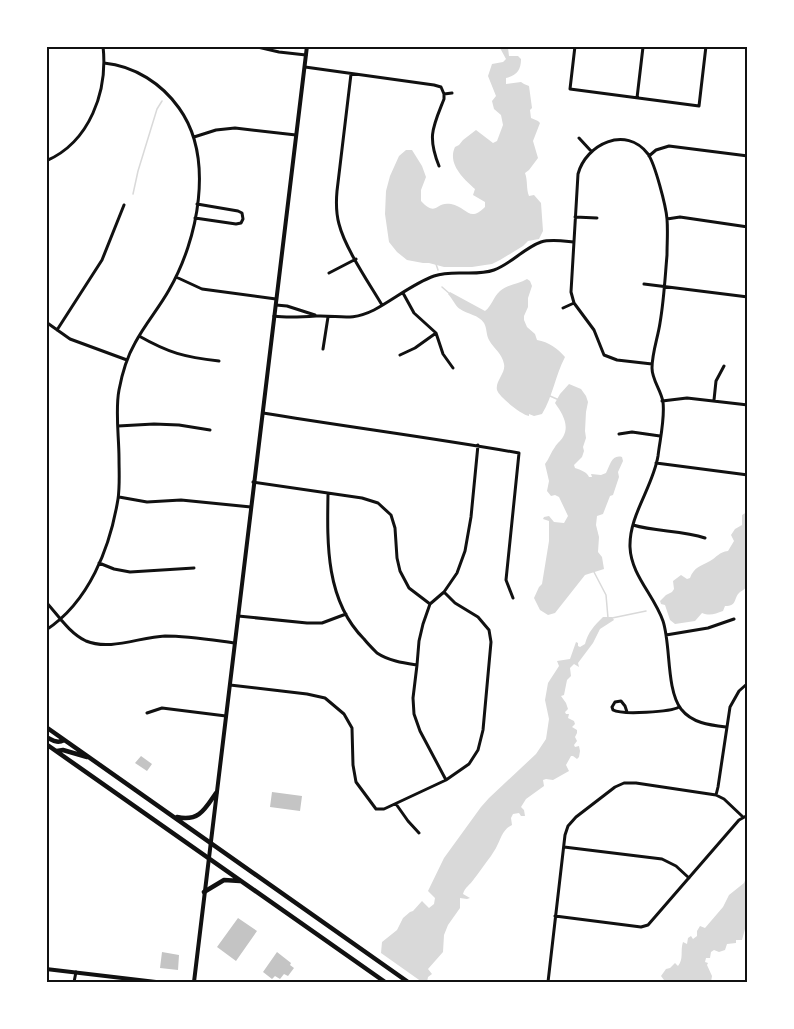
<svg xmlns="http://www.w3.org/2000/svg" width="794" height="1029" viewBox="0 0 794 1029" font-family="'Times New Roman',serif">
	<rect width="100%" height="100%" fill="#fff"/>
	<path fill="#d9d9d9" d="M500,48H508L509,56H518L521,59C521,70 517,75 506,78V84L521,82L524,84L529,86L532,108L530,110L531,118L538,121L540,123L533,141L538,158L529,170L525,173C528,181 526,189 529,196L534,195L541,203L543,231L539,239L528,241L523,246L500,260L492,264L485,265L472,267H444L429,263H423L407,260L397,252L389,242L385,214L386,191L390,176L399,156L406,150H412L422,166L426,177L421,190V201C437,218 435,201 451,204C467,207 469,223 485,207V202L473,195L475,189C464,179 447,164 455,147L459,145L463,140L476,130L493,143L497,141L503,125L501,115L494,109L492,101L496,96L488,76L492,64L503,62L506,59Z
		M527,279L530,281L532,286L528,298V307L524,316V320L527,327L535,334L537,340C549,342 557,348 565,357C555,376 553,396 542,414L534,416L529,414V416C522,415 499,397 497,390C495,381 506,373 504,364C502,353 494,349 489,340C486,335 487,328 484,323C479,315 467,314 460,309C456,307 452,298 448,294L450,292L485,311C492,306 493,297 500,291C508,284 519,284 527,279Z
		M569,384L581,389L586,396L588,402L586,412L585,431L586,438L583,447L584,451L582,457L574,465L575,468C581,470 587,472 589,477H592L591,474L601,475L606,473C610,465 612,454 622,457L623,461L618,472L619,477L613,495L610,496L603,514L597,516L596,525L599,537L598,552L602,557L604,569L585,575L555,613L548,615L540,610L534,598L539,587L542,584L549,541V521L543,519L544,517L549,516L554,522L564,523L568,516L559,497L555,495L551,496L547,491L549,481L545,464C549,459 551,452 555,447C557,443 562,440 564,435C569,424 562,413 555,403L560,394Z
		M747,512V586C745,589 743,590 740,592C733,598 738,606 725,606L723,611C715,614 710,616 702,613L695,621L675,624L670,620L665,605L661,604L660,601L666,595L672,592L674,589L673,581L681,575L687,579L690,578C694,567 701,566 710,561C717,557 719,552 728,551L734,541L731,535L735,529L742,525V515Z
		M603,617H612L614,620L600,629L593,643L578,663L579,667L574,664L570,668L571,676L567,680L564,695L561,696L566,703L568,709L565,712L566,714H569L568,718L574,721L575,724L572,727L577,730V733L575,737L577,741L574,745L575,747L579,746L580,751L579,757L577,759L573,756H571L566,765L569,771L553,780L546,779L543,780L544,786L526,799L521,807L524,810L525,816H521L519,813L513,814L511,818L512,825C502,830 501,839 496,848C495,850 492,854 491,856C485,864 480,871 474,879C470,885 465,887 463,894L470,898L467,899L460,898V908L448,925L444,935L443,952L428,969L432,974L428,977L427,982H422L381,953L382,942L397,930L403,918L410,912L413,911L422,901L429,908L434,904L435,898L428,891L444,858L481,807L489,798L536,754L546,739L549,719L545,700L548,683L559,666L557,661L570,659L576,642L578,643V646L580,647L585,644C588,632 594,626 603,617Z
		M747,876V926L745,929L742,940H736V943L727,944L725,950L719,952L714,950L711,952L710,958H706L705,962L708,963L707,965L712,976L711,982H663L664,980L661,976L666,969L670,968L675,963L678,966C684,959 680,951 683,942L687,944L688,938L691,936L693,939L697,936V931L700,926L705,928L723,907L729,895L744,883Z"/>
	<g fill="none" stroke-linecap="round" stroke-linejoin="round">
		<path stroke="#d9d9d9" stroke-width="1.5" d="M133,194L138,171L157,109L162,101
			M436,264L438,270
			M442,287L450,294
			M550,396L559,400
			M594,572L606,595L608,618
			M612,618L646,611"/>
	</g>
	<path fill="#c4c4c4" d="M141,756L152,764L147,771L135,763Z
		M272,792L302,796L300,811L270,807Z
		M238,918L257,931L236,961L217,947Z
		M162,952L179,955L178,970L160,968Z
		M277,952L291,963L290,965L294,968L288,976L284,974L280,979L275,976L272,979L263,972Z"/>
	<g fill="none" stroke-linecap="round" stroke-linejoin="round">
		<path stroke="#111" stroke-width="3" d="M253,46L279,52L306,55
			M575,46L570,89L699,106L706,46
			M640,46H648
			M305,67L434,85L441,87L444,94
			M351,74L337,191C336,202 336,213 339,224C345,248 369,283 382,305
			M444,94L452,93
			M637,98L643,47
			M194,137L216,130L235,128L296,135
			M579,138L591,151
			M649,156L656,150L669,146L748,156
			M46,161C90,142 108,91 103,46
			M439,166C427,136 433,127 444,99V94
			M575,217L597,218
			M195,218L236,224L241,223L243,219L242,213L238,211L197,204
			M667,219L680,217L748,227
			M329,273L356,259
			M176,277L202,289L276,299
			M644,284L748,297
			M403,293L414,313L436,333L443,354L453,368
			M276,305L287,306L315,315
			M563,308L574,303
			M274,316C288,318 302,317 316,316C340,315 350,322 374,310C393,300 414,283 434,276C454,269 474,277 494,270C511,264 524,248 541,242C551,239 563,241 573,242
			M46,322L70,339L127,360
			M57,330L102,260L124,205
			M139,336C169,353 184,357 219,361
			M323,349L328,317
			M400,355L415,348L436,333
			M652,364L617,360L604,355L594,330L574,303L571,292L578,174C586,144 626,125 648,154C655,164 666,206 667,219C668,231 667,243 667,255C665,278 664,300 660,323C658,337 652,353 652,368C652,380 661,390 663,402C665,419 660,439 658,456C653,487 629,515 630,547C631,575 654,595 663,621C671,645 666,689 681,709C692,723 709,725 726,727
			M714,400L716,381L724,366
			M662,401L687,398L748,405
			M263,413C348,427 434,438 519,453L506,580L513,598
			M118,426L154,424L179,425L210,430
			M619,434L632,432L660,436
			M656,463L748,475
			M253,482L362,498L378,503L391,515L395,528L397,558L400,571L409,588L430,604
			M328,494C327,545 326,601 364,639C368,644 373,649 377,653C389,661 404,663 417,665
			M119,497L147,502L181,500L251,507
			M633,525C656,532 682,530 705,538
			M99,563L114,569L130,572L194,568
			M46,602C58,615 69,633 86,641C110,651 140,637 165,636C188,636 212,640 235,643
			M238,616L307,623H322L346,614
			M46,630C89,602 110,548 118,499C120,486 119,471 119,458C119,437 115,410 119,390C122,374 127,357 135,343C145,324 159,308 169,290C198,240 215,158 179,108C162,84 135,66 104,63
			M666,635L708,628L734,619
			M230,685L307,694L325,698L344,714L352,728L353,765L356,782L376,809H384L446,780L469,764L478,750L483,730L491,642L489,630L478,617L455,603L444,592
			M627,712L625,706L621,701L615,702L612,707L613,710C622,715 671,712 679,707
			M147,713L162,708L226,716
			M446,780L420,731L414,714L413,698L417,665L419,641L423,624L430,604L444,592L457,573L465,551L471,517L478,445
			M716,795L718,787L730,707L739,691L748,683
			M396,804L408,821L419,833
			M564,847L662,859L676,866L689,878
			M555,916L641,927L648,925L739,820L748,815
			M74,982L76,972
			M548,982L565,835L568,826L576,817L615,787L624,783H636L716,795L724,799L743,817"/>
		<path stroke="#111" stroke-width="4" d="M46,969L156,982"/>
		<path stroke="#111" stroke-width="4" d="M194,982L307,46"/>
		<path stroke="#111" stroke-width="4.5" d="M46,727L408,982
			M46,737C53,740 57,744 64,740
			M46,744L385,982
			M57,751L63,750L87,757
			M177,817C199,822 205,809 216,793
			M204,892L224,880L240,881"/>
	</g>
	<rect width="794" height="1029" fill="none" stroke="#ffffff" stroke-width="96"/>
	<rect x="48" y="48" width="698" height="933" fill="none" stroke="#111" stroke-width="2"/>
</svg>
